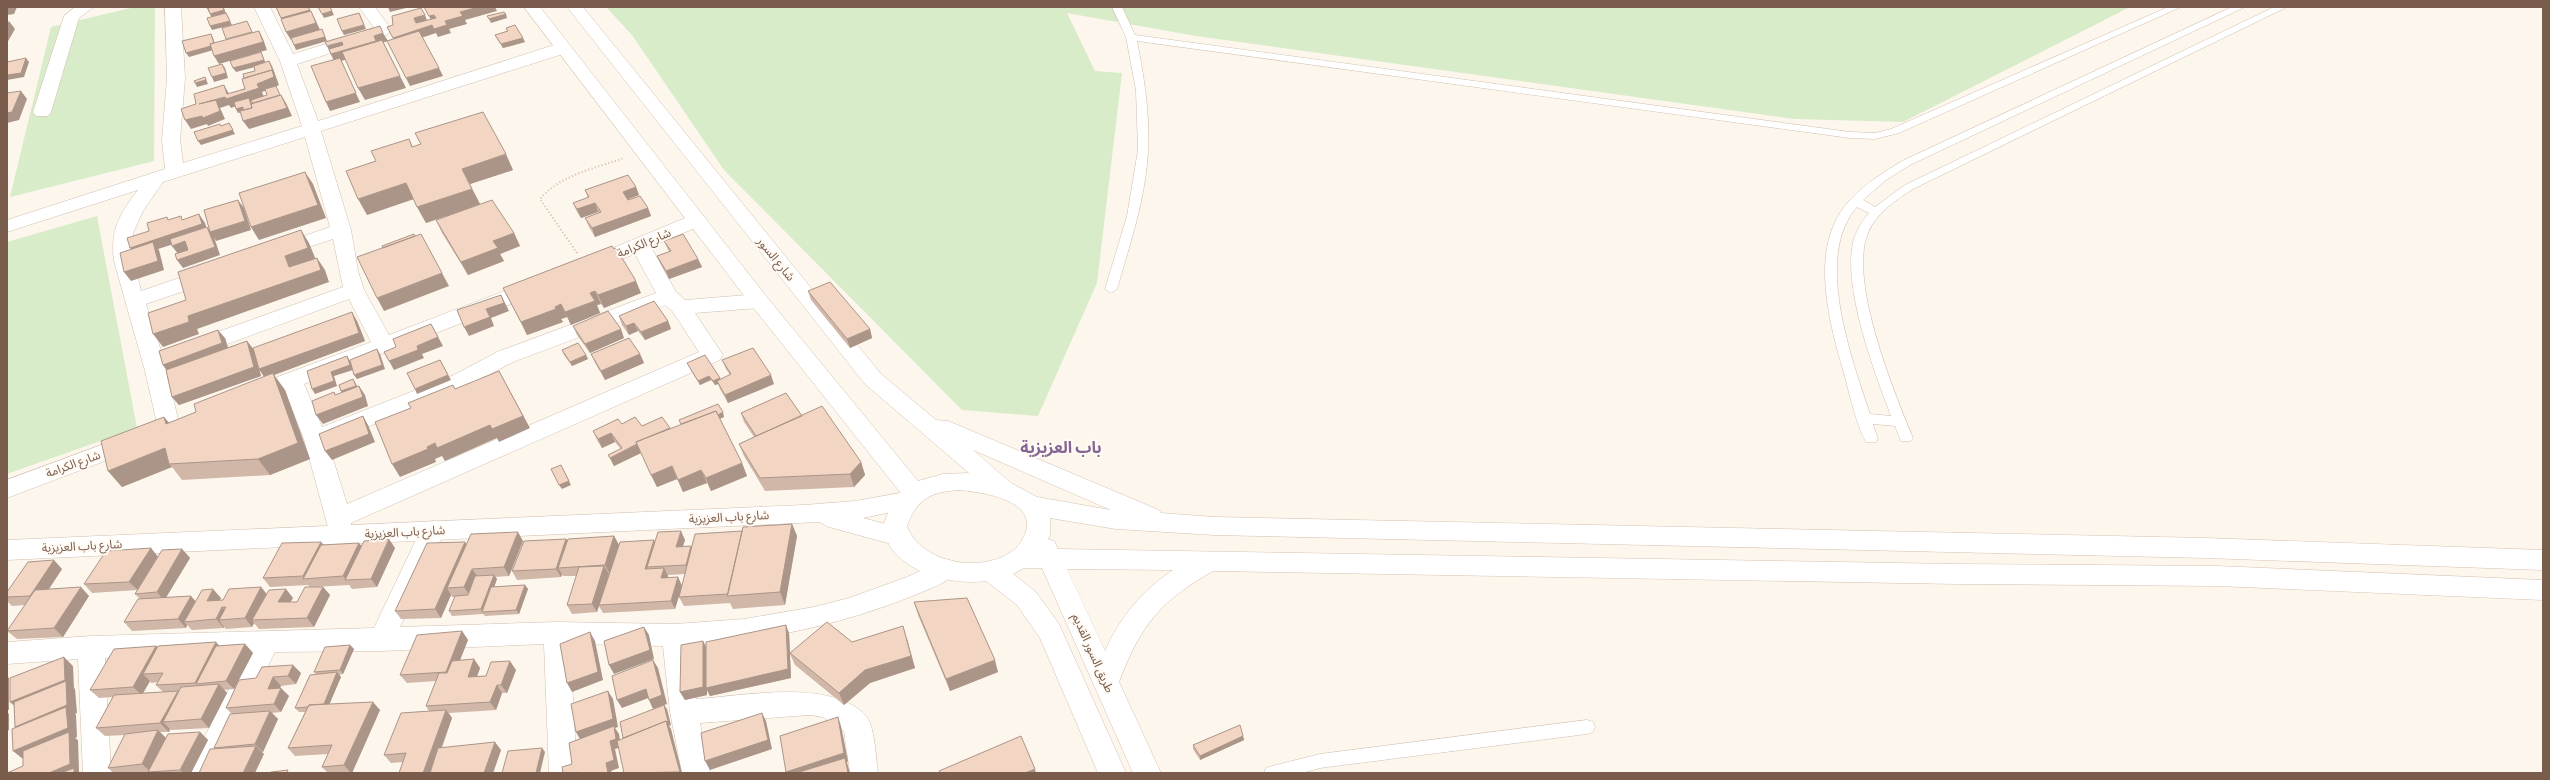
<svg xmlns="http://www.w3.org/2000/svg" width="2550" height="780" viewBox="0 0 2550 780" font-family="Commissioner,'Noto Sans Arabic',sans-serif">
	<rect width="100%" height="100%" fill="#fdf6ec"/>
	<path fill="#d8ecc9" d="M135,7H155L154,161L10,197L51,27Z
		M606,7H2126L2128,8L1903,122L1794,119L1196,36L1067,13L1095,71L1122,73L1097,283L1038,416L962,410L724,170L632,35Z
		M97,216L137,428L7,474V242Z"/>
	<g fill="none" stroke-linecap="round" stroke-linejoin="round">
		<defs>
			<path id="service" d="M1112,7H1122L1135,35L1850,132L1875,133L1891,129L2168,7H2181L1899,133L1875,139L1850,138L1137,41C1144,77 1150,113 1148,150C1146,197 1130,244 1117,289L1111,293L1105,289L1127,216L1138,150L1136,90L1126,37Z
				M2232,7H2245L1910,165L1886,180L1863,200L1875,207L1905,185L2274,7H2287L1913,189C1895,201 1876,213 1868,233C1848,280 1894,392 1913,438L1911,441H1901L1895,426L1873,424L1878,439L1876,442H1866C1856,425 1849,391 1843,370C1828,318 1808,243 1851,199C1866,183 1884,172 1902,161ZM1857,207L1869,213C1862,221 1856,231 1853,242C1843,289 1874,371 1891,416L1870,414C1852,359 1813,256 1857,207Z
				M1587,720L1593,722L1595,727L1593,732L1587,734L1320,768L1302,773H1264L1266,768L1272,766L1320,754Z"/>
			<path id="minor" d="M75,7H94L79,18L51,112L48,116H36L33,112L64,16Z
				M165,7H181L185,78L180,140L183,163L302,126L280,61L254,7H270L293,54L375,29L359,7H375L391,29L387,35L297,64L318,121L557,44L563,43L571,48L569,52L321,131L351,230L358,271L364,290L389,335L528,282L535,280L542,282L545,287L542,292L304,384L322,427L454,375L497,352L656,293L635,254L593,270L586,269L583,264L586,259L690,216H704L707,220L704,224L651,247L676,292L685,300L759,294L766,296L769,301L766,306L759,308L695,313L723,355L720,360L351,523L352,531L349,538L340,540L331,538L304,439L285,391L253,403L245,401L242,395L245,389L371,342L349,299L203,353L195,355L187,353L184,348L187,343L343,287L333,239L279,257L272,255L269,251L272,247L330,227L305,137L163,182L143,211L133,233L134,261L141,291L209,268L216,270L219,275L216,280L146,304L165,363L180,428L177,434L169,436L161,434L158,428L145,371L114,261C110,230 119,215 138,190L7,232V220L165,169L162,140L167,78ZM665,305L673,312L699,352L347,504L328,443L470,385L513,362Z
				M131,434L139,436L142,442L139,448L7,498V480Z
				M433,521L442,523L445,530L400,627L556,622L675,624L744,619L814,607L849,598L907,577L946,559L955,562L958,569C951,582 929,589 915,595C843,624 767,641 689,645L696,699C743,696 832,678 866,716C875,726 876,760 878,773H850L844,731L823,717L810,715L700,723L710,773H682L670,712L663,646L570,644L577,773H549L544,644L381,651L275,652L214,773H186L248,652L105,658L111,773H83L78,659L7,664V642L91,636L374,628L424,523Z"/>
			<path id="tertiary" d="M906,492L914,495L918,501L914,507L863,518L904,529L907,536L904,543L895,545L829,527L819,522L7,560V540L804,505L855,501Z"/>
			<path id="secondary" d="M524,7H540L766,296L918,481L943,474L969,473L865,384L567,7H583L881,374L936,420L948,421L1159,510L1161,513L1214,517L2206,538L2543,550V570L2206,558L1214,535L1116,529L1050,518V535L1048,539L1054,541L1058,549L1957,564L2217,566L2543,580V600L2217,586L1957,584L1213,571C1160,601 1140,626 1119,682L1161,773H1133L1042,568H1024L1013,574L1035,591L1059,624L1126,773H1098L1040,638L1017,605L986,581C956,585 915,576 894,552C888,546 886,534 883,526L891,505L900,492L752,306ZM973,450L1111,510L1037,497L1011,483ZM959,490C979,492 1030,498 1027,527C1026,534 1020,545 1014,550C983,574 921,564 907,526C917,499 930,492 959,490ZM1067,569L1173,570C1142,591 1120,617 1105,651Z"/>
		</defs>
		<use href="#service" stroke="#d1beb0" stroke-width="1"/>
		<use href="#minor" stroke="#d1beb0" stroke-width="1"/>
		<use href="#tertiary" stroke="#d1beb0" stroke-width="1"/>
		<use href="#secondary" stroke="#d6c0b0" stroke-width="1"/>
		<path stroke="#d9b8a5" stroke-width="2" stroke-dasharray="1 2.5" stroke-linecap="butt" d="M577,253L540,199C560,175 596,168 624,158"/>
		<use href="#service" fill="#fff" fill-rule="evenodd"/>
		<use href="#minor" fill="#fff" fill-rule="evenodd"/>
		<use href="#tertiary" fill="#fff" fill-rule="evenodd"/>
		<use href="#secondary" fill="#fff" fill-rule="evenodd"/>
	</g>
	<path fill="#d1b7a8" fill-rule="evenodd" d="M506,28L525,42L503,48L497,39L495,35L507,31Z
		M409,139L413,147L513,170L470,184L480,204L514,233L520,246L500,254L504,261L468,275L442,233L436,220L456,213L426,223L413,199L367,215L376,161Z
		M636,187L639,195L628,199L648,208L651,216L595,237L589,227L585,218L599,213L598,212L581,218L577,212L573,203L588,198L585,190Z
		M664,241L698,259L702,267L669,279L661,265L657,256L669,252Z
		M503,288L641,293L604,308L601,304L597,305L600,313L571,325L567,317L561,319L563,322L527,335Z
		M808,291L870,329L872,338L850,348L811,300Z
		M619,316L668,321L671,329L645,340L638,331L629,335L622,325Z
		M357,321L365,341L274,375L285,390L310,459L270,475L182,480L172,467L122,487L108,471L164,417L169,423L196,412L264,377L259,369L261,376L179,405L172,397L166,370L163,365L225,338L228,348L247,341L253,349Z
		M573,326L624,338L590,353L577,335Z
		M562,350L586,355L588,359L572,366L564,355Z
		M591,354H640L644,363L605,380L595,363Z
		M722,360L774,384L728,403L720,389L718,384L715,385L711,380L700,385L689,367L687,363L720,379L730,375L726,369Z
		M741,413L802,416L861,462L865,475L854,487L765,491L744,456L739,444L754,437L744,422Z
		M724,417L720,419L742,463L747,476L711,491L707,483L683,492L677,479L657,487L641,453L614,466L608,455L621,449L615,442L602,448L597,440L593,431L622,424L670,429Z
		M792,524L797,536L785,605L733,609L730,603L684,606L679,597L685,574L668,575V577H678L682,586L675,609L603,613L599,606L597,612L572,614L567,605L577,576H563L562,574L561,577L517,580L512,571L566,539L568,541L614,536L619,545L685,540L683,546L692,547L742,531Z
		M523,541L509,576L495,577L497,579L494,587L525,585L528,589L519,614L485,616L483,614L452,616L449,611L455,597H452L451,595L441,618L401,619L395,611L466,544Z
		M321,542L324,545L362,546L395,548L377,587L352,589L349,585L313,587H323L330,595L314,627L259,629L254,623L252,627L226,629L224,627V628L192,630L187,625L186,628L132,631L124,622L140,599L135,594L137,590L92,593L84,584L151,548L158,557L182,549L190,558L166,597L195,601L221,598L219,600H223L261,587L267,594L293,598L290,602H297L310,587L308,585L270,587L263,578Z
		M62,569L49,589L89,596L63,637L17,639L7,631L25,605L12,606L7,601V592Z
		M914,602L998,672L950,691L918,615Z
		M462,631L468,640L460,660L474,659L480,668L477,676H486L516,670L507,693H502L496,710L449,713L452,718L442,748L501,750L493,773H399L403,762L391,763L384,755L429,711L426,706L436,681L407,683L400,675Z
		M789,633L790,652L852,642L907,638L915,668L870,683L844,705L795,665L790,654L791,678L710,696L707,690V695L685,700L680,692L703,641L706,647Z
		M245,644L253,653L234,689L224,690L227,693L209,728L171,730L170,729L169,732H160L166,738L200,732L208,740L191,773H148V772L142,773H114L108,768L125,735L105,736L96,728L113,697L99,698L90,690L156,646L158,647L220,646ZM150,681L151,683L158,682L156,685L163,692L143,693Z
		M350,645L354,649L343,674L339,675L341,677L329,704L380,710L352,773H328L322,767L328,754L295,756L288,748L305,712H299L295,708L316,674L314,672Z
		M301,673L296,684L281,686L280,688L289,696L281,712L272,713L278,719L263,752H261L264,754L216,749L214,748L232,714L226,708L239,680Z
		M1243,736L1244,740L1200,760L1193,749V745Z"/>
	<path fill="#aa9588" d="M7,7H17L14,14L7,15Z
		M206,7H226L224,8L226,14L212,18L210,14L223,8L209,12Z
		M308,7L315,19L321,32L291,40L286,32L285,26L281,18Z
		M330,7L334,15L324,18L322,14Z
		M388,7H410L390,12Z
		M478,7H495L497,11L465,20L467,24L449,29L451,33L438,37L434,29L460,12Z
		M226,13L232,25L212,30L210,26Z
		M359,13L366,29L344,35L342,31Z
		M506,14L507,18L491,23L489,19Z
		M425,15L428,23L417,26L414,18Z
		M434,15L438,23L433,24L429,16Z
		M9,21L15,29L7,43V24Z
		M432,25L436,33L397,46L393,38Z
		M322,29L327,41L296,50L294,45Z
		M259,31L263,39L267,50L219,64L214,56Z
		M383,33L388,41L378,44L381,50L341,61L360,102L330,111L326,102L335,63L327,46L342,42L374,36Z
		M211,34L213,38L217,49L189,57L186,53Z
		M523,38L525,42L503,48L501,44Z
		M383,42L406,88L365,100L358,88Z
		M261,52L266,64L236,72L233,68Z
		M26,58L29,62L24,77L7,80V75Z
		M269,61L272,66L279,85L277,86L284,101L277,86L262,92L264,97L251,101L256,112H244L238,113L236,109L250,101L231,108L229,105L220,108L225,119L208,126L207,124L191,129L185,120L199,104L224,85L229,94L257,84Z
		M222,64L225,68L228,78L214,82L212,77Z
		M439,68L443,76L410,86L406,78Z
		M205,77L208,84L197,87L195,83Z
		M21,91L27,99L19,120L7,123V113Z
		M281,95L286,103L292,116L249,129L243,121Z
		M229,123L235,134L201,145L198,141Z
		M506,154L513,170L470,184L462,169Z
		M305,172L313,184L326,218L259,240L251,227Z
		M406,183L414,199L367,215L358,199Z
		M636,187L639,195L626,200L623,192Z
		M472,189L480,204L426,223L417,207Z
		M238,200L244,208L251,230L216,241L214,237L220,255L183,268L177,260L215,247L207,227L211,232Z
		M595,203L598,212L581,218L577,209Z
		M648,208L651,216L595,237L592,228Z
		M199,214L205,223L208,233L158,249L159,250L164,270L131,281L124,272L136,256L130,248Z
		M301,230L309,243L316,260L317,258L325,270L329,282L197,329L199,334L163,347L153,334L188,316L289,267L285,256Z
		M514,233L520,246L500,254L504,261L468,275L461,262L493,241Z
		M185,241L191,250L178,254L172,246Z
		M698,259L702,267L669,279L666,271Z
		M442,273L449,286L384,311L377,298Z
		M636,281L641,293L604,308L598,295Z
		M595,291L601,304L597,305L600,313L571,325L565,312L590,293Z
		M501,295L509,311L491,318L494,326L469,336L464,327L486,309Z
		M561,304L567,317L561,319L563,322L527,335L521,322Z
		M352,312L357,321L365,341L274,375L285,390L310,459L270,475L258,459L265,378L259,369Z
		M668,321L671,329L645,340L641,332Z
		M634,323L638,331L629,335L626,326Z
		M431,324L443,346L422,354L424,358L394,370L389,361L417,346Z
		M621,329L624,338L590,353L585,344Z
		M870,329L872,338L850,348L847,339Z
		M218,330L225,338L229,351L169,373L163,365Z
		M247,341L254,350L261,376L179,405L172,397Z
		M377,349L380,354L385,369L357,379L354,375Z
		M640,354L644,363L605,380L601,371Z
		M586,355L588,359L572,366L570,362Z
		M347,356L350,361L353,370L334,376L337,386L315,394L312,389Z
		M440,360L451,380L417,394L415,389Z
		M499,371L530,428L499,442L497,438L445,461L442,456L435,459L436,462L400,477L392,464L427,447Z
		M771,375L774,384L728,403L725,395Z
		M709,376L711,380L700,385L698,381Z
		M720,378L721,383L717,381L718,384L715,385L713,381Z
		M353,379L356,384L359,390L344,396L341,391Z
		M359,386L365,395L368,406L323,424L316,415Z
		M723,412L724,417L685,433L683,429Z
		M363,416L368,425L375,442L332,460L325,451Z
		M164,417L178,433L166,424Z
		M670,428L674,437L614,466L610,458Z
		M611,433L615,442L602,448L598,439Z
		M165,448L169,464L172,467L122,487L108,471Z
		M861,462L865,475L854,487L850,474Z
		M742,463L747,476L711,491L706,478Z
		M561,465L571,485L562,489L559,485Z
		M672,466L677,479L657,487L651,475Z
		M701,470L707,483L683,492L678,480Z
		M792,524L797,536L785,605L780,592Z
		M681,531L685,540L680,555L676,547Z
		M518,532L523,541L509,576L504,567Z
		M614,536L619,545L610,574L605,565Z
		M389,539L395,548L377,587L371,579Z
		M566,539L571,547L558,568L562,574L561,577L556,569Z
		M654,540L658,549L647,567L650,573L645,569Z
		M321,542L328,550L304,579L303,576Z
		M465,542L471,550L447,588L451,595L441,618L435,609Z
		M359,543L366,551L346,580L343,576Z
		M691,546L695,554L690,574L686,565Z
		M151,548L158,557L138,590L129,582Z
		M182,549L190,558L164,601L157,592Z
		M54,560L62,569L39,604L30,596Z
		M604,566L609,574L599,605V606L597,612L592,604Z
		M664,568L668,576L665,586L661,578Z
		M472,569L478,577L470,596L464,587Z
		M494,575L497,579L485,612H483L481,609Z
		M678,577L682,586L675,609L671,601Z
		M525,585L528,589L519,614L516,610Z
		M81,587L89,596L63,637L54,628Z
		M261,587L268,596L252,620L254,623L252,627L245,618Z
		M323,587L330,595L314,627L307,618Z
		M213,589L221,598L215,610L207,601Z
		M286,589L293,598L285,611L278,602Z
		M191,596L199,605L184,622L187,625L186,628L178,619Z
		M222,607L230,616L219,620L224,627V628L216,619Z
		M786,625L789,633L791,678L710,696L707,690V695L685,700L680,692L703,641L707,649Z
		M903,626L915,668L870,683L844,705L839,693Z
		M644,627L649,635L654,659L614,674L609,665Z
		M462,631L468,640L452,680L446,672Z
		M590,632L595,641L603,680L572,692L567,683Z
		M216,642L224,651L196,683H195Z
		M245,644L253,653L234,689L226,681Z
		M350,645L354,649L343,674L340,670Z
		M156,646L165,654L143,674L150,681L142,695L133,687Z
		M64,657L73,666L74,688L75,689L77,713L75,714L76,715L77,737L75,738L78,740L79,772L80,773H49L69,740L23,759L13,751L24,735L15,727L19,710L10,702Z
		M474,659L480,668L474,685L468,677Z
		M653,660L658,668L667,704L653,709L649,700Z
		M995,660L998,672L950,691L946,679Z
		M510,661L516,670L507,693L501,685Z
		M293,665L301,673L296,684L288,676Z
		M337,672L341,677L327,710L323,706Z
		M7,676L9,678V710H7Z
		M273,677L281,686L275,697L268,689Z
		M219,684L227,693L209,728L201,719Z
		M497,685L502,693L496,710L490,702Z
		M281,688L289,696L281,712L274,704Z
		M646,689L651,697L622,708L617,700Z
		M178,691L186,699L163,722L170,729L169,732L160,723Z
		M608,691L613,699L618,727L615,728L619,734L621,747L615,749L619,768L611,771L612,773H607L581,741L576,732Z
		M373,702L380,710L352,773H351L344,765Z
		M664,705L667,709L671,725L669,726L671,729L682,773H678L623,738Z
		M446,710L452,718L432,773H423Z
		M270,711L278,719L263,752L255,744Z
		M7,712L9,714V730L7,731Z
		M762,713L766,721L772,749L710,770L705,761Z
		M838,717L841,726L848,761L847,762L848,766L850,773H787L786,772Z
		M158,730L167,739L151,772L142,764Z
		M200,732L208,740L191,773H183L180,770Z
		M1243,736L1244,740L1200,760V756Z
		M495,742L501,750L493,773H484Z
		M256,746L264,754L255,773H243Z
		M542,748L545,752L540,773H536Z
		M1035,769L1036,773H1025Z"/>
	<path fill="#f3d5c3" stroke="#aa9588" d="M213,7H223L224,10L210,14L208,8Z
		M276,7H308L310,10L281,18Z
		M318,7H330L332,11L322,14Z
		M424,7H478L460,12L463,16L445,21L447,25L434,29L432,25L393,38L387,27L393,25L392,16L421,8L425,15L414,18L416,23L436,18L434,15L429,16Z
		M311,11L316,23L286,32L281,19Z
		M504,12L506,14L489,19L487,16Z
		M226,13L230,21L210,26L207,18Z
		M359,13L364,25L342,31L337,19Z
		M247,21L252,32L226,39L222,28Z
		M515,25L523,38L501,44L495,35L508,31L506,28Z
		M380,26L383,33L374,36L376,41L331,54L329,49L343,45L342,42L327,46L325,42Z
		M322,29L325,37L294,45L291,38Z
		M259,31L263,42L214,56L210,44Z
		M419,31L439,68L406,78L387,41Z
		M211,34L214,43L210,44L211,46L186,53L182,41Z
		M382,40L400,76L358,88L342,52Z
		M261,52L264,60L233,68L230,61Z
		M26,58L21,73L7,75V62Z
		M340,58L356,93L326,102L311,66Z
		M269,61L274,73L272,70L244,78L243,74L255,71L254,66Z
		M222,64L226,73L212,77L208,68Z
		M272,70L274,77L257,84L259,88L226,99L225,97L199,104L216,100L220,111L203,118L202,116L185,120L181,109L196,104L194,94L224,85L227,94L245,89L242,79Z
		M205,77L206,80L195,83L194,81Z
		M276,86L280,95L253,103L251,100L267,95L265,89Z
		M21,91L12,112L7,113V93Z
		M281,95L287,108L243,121L240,111L252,108L251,104Z
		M249,98L252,108L243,110V107L236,109L234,102Z
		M483,112L506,154L462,169L472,189L417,207L406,183L358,199L346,171L376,161L371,151L409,139L412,147L421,144L415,133Z
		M229,123L233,130L198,141L194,132L220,124L221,126Z
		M305,172L318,205L251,227L239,193Z
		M628,175L636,187L623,192L628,200L640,196L648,208L592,228L585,218L601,212L595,203L577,209L573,203L589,197L585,190Z
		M238,200L245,221L210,232L204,210Z
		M492,200L514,233L493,241L498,248L461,262L436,220Z
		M199,214L202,224L130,248L127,238L149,231L147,223L167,217L168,220L181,216L182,220Z
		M207,227L215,247L177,260L175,254L188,250L185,241L172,246L170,239Z
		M301,230L308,248L285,256L289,267L317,258L321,270L188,316L189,322L153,334L148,313L186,300L178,272Z
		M414,234L415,236L383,248L382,246Z
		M421,234L442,273L377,298L357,257Z
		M683,234L698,259L666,271L657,256L671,251L664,241Z
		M153,242L158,261L124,272L120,253Z
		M612,246L614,249L616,248L636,281L598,295L595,291L590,293L595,301L565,312L561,304L555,307L556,309L521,322L503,288Z
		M830,282L870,329L847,339L808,291Z
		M501,295L504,303L486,309L490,317L464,327L457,310Z
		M654,301L668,321L641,332L634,323L626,326L619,316Z
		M608,311L621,329L585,344L573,326Z
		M352,312L359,333L259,369L253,348Z
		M431,324L438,337L417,346L418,350L389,361L384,352L396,347L393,339Z
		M218,330L222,343L163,365L159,351Z
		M629,338L640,354L601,371L591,354Z
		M247,341L254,367L172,397L166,370Z
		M578,343L586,355L570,362L562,350Z
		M753,348L771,375L725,395L717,381L731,374L722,360Z
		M377,349L382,365L354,375L350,360Z
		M705,355L720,378L713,381L709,376L698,381L687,363Z
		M347,356L350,365L331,372L334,381L312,389L307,371Z
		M440,360L448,375L415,389L407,373Z
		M499,371L523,416L492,429L490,425L437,448L435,443L427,447L428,449L392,464L375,422L411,408L408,403L453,385L455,389Z
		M273,373L298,443L258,459L169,464L165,448L108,471L101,441L164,417L166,424L196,412L194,404Z
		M353,379L356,386L341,391L339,385Z
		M359,386L363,397L316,415L312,401L334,392L335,395Z
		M786,393L802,416L756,436L741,413Z
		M718,404L723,412L718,415L716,411L681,424L679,420Z
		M822,406L861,462L850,474L760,478L739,444Z
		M716,411L742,463L706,478L701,470L678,480L672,466L651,475L636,442Z
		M363,416L369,434L325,451L319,434Z
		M635,417L642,426L662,417L670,428L636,442L637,444L610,458L608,455L622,448L611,433L598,439L593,431L618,419L622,424Z
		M561,465L569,481L559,485L551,469Z
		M792,524L780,592L727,596L743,527Z
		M681,531L676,547L691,546L686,565L647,567L658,532Z
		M742,531L728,594L679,597L695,534Z
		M518,532L504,567L472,569L464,587L447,588L471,534Z
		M614,536L605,565L558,568L568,539Z
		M389,539L371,579L345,580L364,541Z
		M566,539L556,569L512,571L524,541Z
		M654,540L645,569L664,568L661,578L678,577L671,601L599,605L620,542Z
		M321,542L303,576L263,578L282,543Z
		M465,542L435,609L395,611L427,543Z
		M359,543L343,576L303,579L321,545Z
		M151,548L129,582L84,584L106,551Z
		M182,549L157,592L135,594L162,550Z
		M54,560L30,596L7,597V592L28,562Z
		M604,566L592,604L567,605L579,567Z
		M494,575L481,609L449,611L455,596L468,595L475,576Z
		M525,585L516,610L482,612L491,587Z
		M81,587L54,628L7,631L35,590Z
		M261,587L245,618L219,620L226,607H222L216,619L184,622L202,590L213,589L207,601L223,600L229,589Z
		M305,587H323L307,618L252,620L269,590L286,589L278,602H297Z
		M191,596L178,619L124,622L138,599Z
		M967,598L995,660L946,679L914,602Z
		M827,622L852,642L903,626L911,656L865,670L839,693L790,653Z
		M786,625L788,669L706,688V642Z
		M644,627L650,650L609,665L604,641Z
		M462,631L446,672L400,675L417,635Z
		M590,632L598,672L567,683L560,644Z
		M703,641V687L680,692L681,645Z
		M216,642L195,683L156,685L163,673L143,674L158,646Z
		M245,644L226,681L196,684L216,646Z
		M350,645L340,670L314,672L325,647Z
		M156,646L133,687L90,690L114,649Z
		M64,657L65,680L10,702V678Z
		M474,659L468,677L486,676L491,662L510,661L501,685H497L490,702L426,706L439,673H447L452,661Z
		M653,660L662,695L649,700L646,689L617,700L612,676Z
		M293,665L288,676L273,677L268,689L281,688L274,704L226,708L239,680L256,678L262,667Z
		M337,672L324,704L309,705L308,707L295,708L310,675Z
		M66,681L67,705L15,727L14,702Z
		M219,684L201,719L163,722L181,687Z
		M178,691L160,723L96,728L114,695Z
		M608,691L613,719L576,732L571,704Z
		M373,702L344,765L322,767L332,745L288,748L309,705Z
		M664,705L668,721L666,722V721L623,738L620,722Z
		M66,707L68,728L13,751L12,729Z
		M446,710L423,773H399L406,753L384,755L401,713Z
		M270,711L255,744L214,748L230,714Z
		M762,713L768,740L705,761L701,733Z
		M838,717L844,753L786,772L780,736Z
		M666,721L680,772L624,773L617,741Z
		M1240,725L1243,736L1200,756L1193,745Z
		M614,726L616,739L610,741L614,760L606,763L608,773H578V772L575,773H563L562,767L572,764L569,743Z
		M158,730L142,764L108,768L125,734Z
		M69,732L70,764L49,773H7L23,766V751Z
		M200,732L180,770L148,772L168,734Z
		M1021,736L1035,769L1025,773H940L939,771Z
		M495,742L484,773H430L438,748Z
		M256,746L243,773H199L210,749Z
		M542,748L536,773H502L508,751Z
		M845,758L848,773H796Z
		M74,768V773H61Z
		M288,770L287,773H270L271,772Z"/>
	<g text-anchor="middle" stroke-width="4" stroke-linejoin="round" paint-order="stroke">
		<g font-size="12" fill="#7a5c4d" stroke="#fffaf3">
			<text transform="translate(644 243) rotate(-23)" y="4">شارع الكرامة</text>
			<text transform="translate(776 259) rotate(51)" y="4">شارع السور</text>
			<text transform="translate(73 464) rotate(-20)" y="4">شارع الكرامة</text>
			<text transform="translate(729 517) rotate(-3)" y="4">شارع باب العزيزية</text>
			<text transform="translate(405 532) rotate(-3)" y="4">شارع باب العزيزية</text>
			<text transform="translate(82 546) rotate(-3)" y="4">شارع باب العزيزية</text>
			<text transform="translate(1093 653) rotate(66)" y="4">طريق السور القديم</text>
		</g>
		<g font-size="16" font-weight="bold" fill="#846695" stroke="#fffaf3">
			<text x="1061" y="453">باب العزيزية</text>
		</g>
	</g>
	<rect width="2550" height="780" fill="none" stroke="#7a5c4d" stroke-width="16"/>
</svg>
